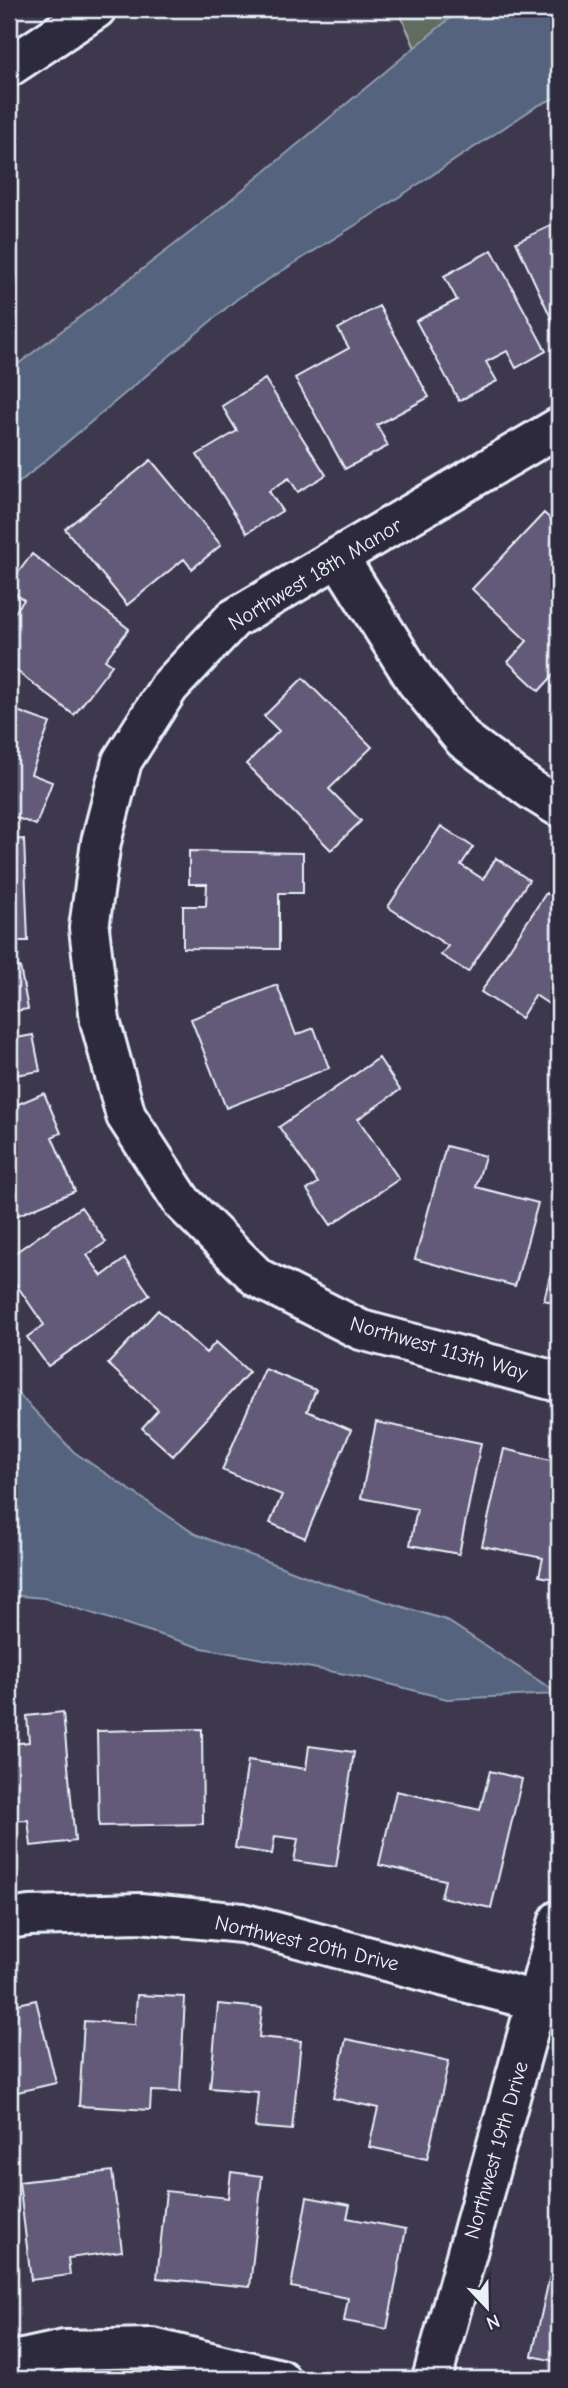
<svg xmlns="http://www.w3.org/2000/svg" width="568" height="2388" viewBox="0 0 568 2388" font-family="'Comic Neue',sans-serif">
	<rect width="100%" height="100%" fill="#3e384f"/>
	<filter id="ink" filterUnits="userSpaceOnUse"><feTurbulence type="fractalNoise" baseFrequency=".0143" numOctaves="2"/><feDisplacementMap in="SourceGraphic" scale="14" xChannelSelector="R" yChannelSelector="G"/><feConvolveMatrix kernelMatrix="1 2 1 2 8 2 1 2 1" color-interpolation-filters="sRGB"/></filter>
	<g filter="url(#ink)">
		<path fill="#606c61" stroke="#a4aeac" stroke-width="2" d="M398,9H461L415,48Z"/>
		<path fill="#54647e" stroke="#8f9caf" stroke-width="2" d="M461,9H559V96L537,106L370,216L237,299L9,491V371L200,225Z
			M9,1384L74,1452L195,1534L321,1582L446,1620L559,1694L447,1699L367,1678L202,1648L44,1598L9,1595Z"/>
		<path fill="#625a78" stroke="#e8f1f8" stroke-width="2" d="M559,222V335L516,242Z
			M492,250L546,351L516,368L507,351L486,362L497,381L459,401L416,321L457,300L444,276Z
			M379,306L429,397L377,425L388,446L345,469L295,378L349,348L338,329Z
			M265,379L326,475L298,492L289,478L269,491L282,511L247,533L197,455L237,431L222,406Z
			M151,460L221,545L192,569L184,559L127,605L65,529Z
			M544,513L559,527V556L557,559L559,561V669L539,691L508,662L527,641L472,589Z
			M32,554L129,629L105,660L112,665L74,715L9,665V620L24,600L9,589V585Z
			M303,678L372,747L329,789L361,821L331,850L246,764L279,731L264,716Z
			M9,708L50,723L31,774L52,782L36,825L9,815Z
			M441,826L473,847L461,865L483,879L496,858L529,880L468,972L441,955L448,946L388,907Z
			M24,839L28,941H9V840Z
			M189,851L303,853V893H279V949L183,948V906H206L207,884H189Z
			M546,893L559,901V1011L535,995L521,1018L481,992Z
			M20,967L28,1009L9,1012V969Z
			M277,985L296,1035L314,1028L329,1068L226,1108L191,1019Z
			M9,1024L11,1039L33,1035L40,1071L9,1076Z
			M379,1058L400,1090L358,1119L399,1179L331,1225L307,1190L318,1183L279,1127Z
			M44,1093L61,1133L52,1137L75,1191L9,1219V1108Z
			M446,1146L485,1156L476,1187L538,1203L515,1286L415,1259Z
			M81,1207L106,1242L87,1255L102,1276L125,1259L150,1295L48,1366L27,1337L44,1325L9,1274V1257Z
			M559,1239V1304L544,1300Z
			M158,1310L206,1353L216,1342L249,1372L173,1456L142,1428L158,1410L108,1364Z
			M265,1369L316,1390L307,1411L351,1430L305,1538L270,1523L282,1495L222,1470Z
			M376,1422L481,1443L459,1554L410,1545L417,1509L361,1498Z
			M504,1449L555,1461V1463L559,1464V1580L539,1576L543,1558L482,1546Z
			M63,1712L75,1841L31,1846L28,1820L9,1821V1744L29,1742L27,1716Z
			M202,1729L203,1824L99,1826L97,1731Z
			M309,1746L354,1752L336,1867L294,1861L298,1839L275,1836L272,1854L235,1848L248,1760L306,1769Z
			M490,1771L522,1779L491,1908L441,1897L445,1880L379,1865L396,1791L480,1810Z
			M137,1995L185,1997L180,2092L151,2091L150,2110L79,2106L84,2021L135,2024Z
			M36,2000L56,2083L9,2094V2006Z
			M218,2004L262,2008L259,2037L301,2041L292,2130L255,2127L258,2092L210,2088Z
			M346,2039L449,2061L427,2159L369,2147L378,2108L333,2098Z
			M112,2171L122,2251L68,2258L70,2275L31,2280L19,2182Z
			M231,2172L262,2176L250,2287L157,2278L166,2191L228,2198Z
			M307,2197L350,2205L347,2218L406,2229L387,2329L344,2321L348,2298L291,2287Z
			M550,2275L559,2277V2362L532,2356Z"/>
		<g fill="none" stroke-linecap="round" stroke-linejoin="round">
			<defs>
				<path id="minor" d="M9,67L96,9
					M559,427L233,619L169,687L122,761L101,842L89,928L100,1021L126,1116L182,1202L258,1278L361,1330L559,1382
					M339,558L416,681L464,740L533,791L559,807
					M9,1919L29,1916L140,1913L242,1923L559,2007
					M9,2362L64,2350L152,2348L280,2379
					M432,2379L559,1920"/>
			</defs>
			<use href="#minor" stroke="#e8f1f8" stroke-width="44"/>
			<use href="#minor" stroke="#2f2a3d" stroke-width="38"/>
		</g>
	</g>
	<g text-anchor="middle" stroke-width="5" stroke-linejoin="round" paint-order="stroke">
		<g font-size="21" fill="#e8f1f8" stroke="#2f2a3d">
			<text transform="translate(315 574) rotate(-31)" y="7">Northwest 18th Manor</text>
			<text transform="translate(439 1348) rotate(16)" y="7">Northwest 113th Way</text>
			<text transform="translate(307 1943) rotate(13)" y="7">Northwest 20th Drive</text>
			<text transform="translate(496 2150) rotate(-74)" y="7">Northwest 19th Drive</text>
		</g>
	</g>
	<rect width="568" height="2388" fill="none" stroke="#2f2a3d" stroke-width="35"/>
	<rect x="18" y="18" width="533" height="2353" fill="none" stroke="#e8f1f8" stroke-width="2.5" filter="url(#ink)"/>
	<g transform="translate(487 2307) rotate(158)" stroke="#2f2a3d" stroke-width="5" paint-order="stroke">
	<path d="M0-5L12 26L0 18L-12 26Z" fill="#e8f1f8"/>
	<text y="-10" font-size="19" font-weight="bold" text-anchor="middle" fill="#e8f1f8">N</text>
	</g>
</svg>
